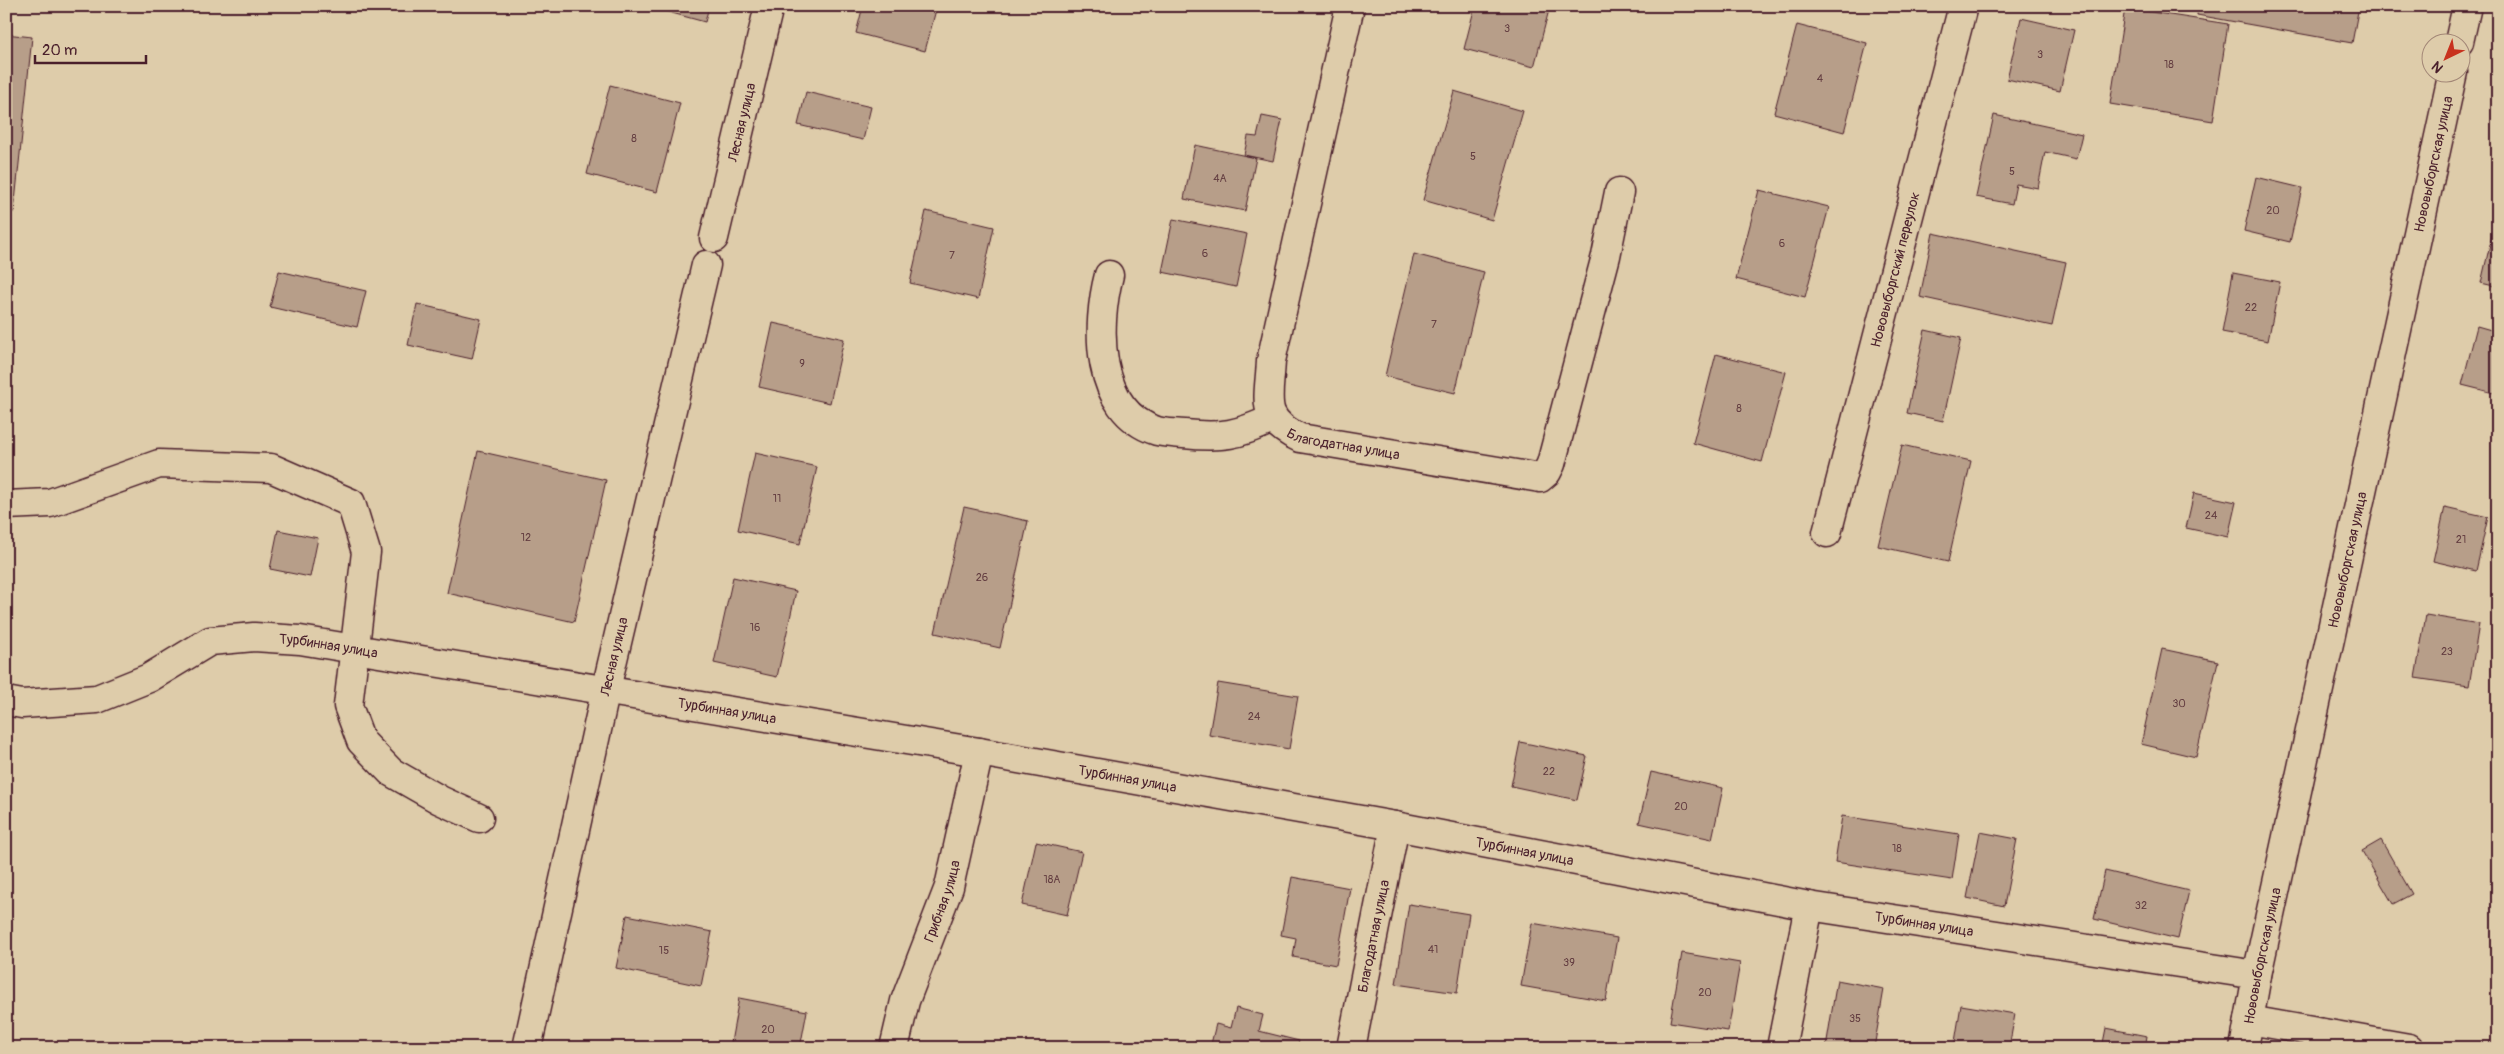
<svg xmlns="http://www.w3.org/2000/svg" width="2504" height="1054" viewBox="0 0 2504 1054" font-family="Pangolin,sans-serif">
	<rect width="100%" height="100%" fill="#deccaa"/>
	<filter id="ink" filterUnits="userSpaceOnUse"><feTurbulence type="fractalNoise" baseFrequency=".02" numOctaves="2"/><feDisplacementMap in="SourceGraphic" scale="10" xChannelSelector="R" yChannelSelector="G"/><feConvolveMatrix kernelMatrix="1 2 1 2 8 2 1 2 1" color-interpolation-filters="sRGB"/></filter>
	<g filter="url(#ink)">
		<path fill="#b79e89" stroke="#4a1f2b" d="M646,6H709L705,22Z
			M863,6H937L925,51L856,33Z
			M1475,6H1550L1534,67L1464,49Z
			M2198,6H2359L2352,43L2197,15Z
			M2125,8L2228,24L2213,121L2110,104Z
			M2021,18L2074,30L2060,91L2007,79Z
			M1797,25L1867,43L1844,132L1774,113Z
			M6,34L32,37L14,212L6,211Z
			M610,85L680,103L657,192L587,174Z
			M1454,91L1523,111L1492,220L1423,200Z
			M806,92L871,107L863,140L798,125Z
			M1994,115L2082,134L2076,159L2045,152L2038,188L2016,184L2012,204L1976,197Z
			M1262,116L1282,120L1273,161L1244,155L1248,136L1257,137Z
			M1195,145L1256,158L1245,211L1184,199Z
			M2256,177L2302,188L2290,242L2244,231Z
			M1759,190L1829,207L1805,297L1736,279Z
			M926,211L994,227L978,299L910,283Z
			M1173,219L1247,234L1236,287L1162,272Z
			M2495,223L2498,224V287L2481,283Z
			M1933,233L2066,262L2052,326L1920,297Z
			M1414,254L1484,272L1455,393L1385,376Z
			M279,271L366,291L357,327L270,307Z
			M2233,273L2280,282L2268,341L2222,332Z
			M417,304L481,319L472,359L408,345Z
			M773,323L844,339L830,403L759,387Z
			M2477,326L2498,332V394L2462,385Z
			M1925,330L1961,338L1943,421L1907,413Z
			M1716,354L1786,372L1762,462L1693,443Z
			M1902,445L1971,461L1948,562L1878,546Z
			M478,451L606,480L574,622L447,593Z
			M755,453L817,467L800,544L738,530Z
			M2194,493L2236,502L2228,537L2186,528Z
			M964,507L1028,521L1000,648L935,633Z
			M2445,507L2488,517L2476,571L2433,561Z
			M278,530L318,538L310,577L270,569Z
			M733,577L796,591L777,677L714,663Z
			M2426,615L2479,624L2469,686L2415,678Z
			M2162,649L2218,661L2196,757L2141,744Z
			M1218,683L1298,696L1289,749L1209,735Z
			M1520,742L1587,756L1577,800L1511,786Z
			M1651,772L1723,788L1712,839L1639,823Z
			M1842,816L1959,834L1952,880L1835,862Z
			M1980,832L2017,839L2004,906L1967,898Z
			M2381,840L2412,894L2393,904L2362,851Z
			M1036,842L1082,852L1067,915L1022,905Z
			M2105,871L2189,891L2178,939L2094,919Z
			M1292,877L1350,888L1336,965L1293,957L1296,938L1281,935Z
			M1409,904L1469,914L1457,993L1396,984Z
			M627,915L712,932L701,986L616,968Z
			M1532,923L1617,938L1606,1001L1521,986Z
			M1682,953L1740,963L1728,1031L1670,1022Z
			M1837,980L1884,989L1874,1048L1826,1047Z
			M739,998L807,1011L800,1048H730Z
			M1961,1005L2015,1014L2009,1048H1954Z
			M1236,1008L1263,1015L1259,1031L1299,1041L1297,1048H1210L1216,1024L1231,1028Z
			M2106,1028L2147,1036L2145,1048H2102Z"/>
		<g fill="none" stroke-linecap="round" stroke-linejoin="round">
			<defs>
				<g id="minor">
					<path id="s1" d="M1350,6L1271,361C1269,400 1259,419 1300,438L1540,478L1547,472L1551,464L1606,256L1619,192"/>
					<path d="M2459,42L2467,6"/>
					<path id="s2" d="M714,238L769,6"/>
					<path d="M1109,275C1096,325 1094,411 1157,431C1165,433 1175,433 1184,434C1222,438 1238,435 1272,419"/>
					<path d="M6,505L50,503L159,464L271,468L351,503L366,552L348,706L361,741L391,772L440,800L479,818"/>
					<path id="s3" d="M1827,533L1963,6"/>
					<path id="s4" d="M6,701L22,704L97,699L149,678L210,641L254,637L300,640L979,752L1395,826L1809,906L2257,975"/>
					<path d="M2249,1020L2409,1048"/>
					<path id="s5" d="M527,1048L606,689L706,265"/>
					<path id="s6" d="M894,1048L905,1001L949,887L979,752"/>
					<path id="s7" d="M1351,1048L1395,826"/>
					<path d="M1781,1048L1809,906"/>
					<path id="s8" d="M2244,1048L2257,975L2453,72"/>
				</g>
			</defs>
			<use href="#minor" stroke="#4a1f2b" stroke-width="31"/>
			<use href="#minor" stroke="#deccaa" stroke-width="28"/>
		</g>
	</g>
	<g text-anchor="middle" stroke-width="5" stroke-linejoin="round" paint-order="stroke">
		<g font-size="11" fill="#653f42">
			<text x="1507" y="32">3</text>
			<text x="2040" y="58">3</text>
			<text x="2169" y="68">18</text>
			<text x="1820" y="82">4</text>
			<text x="634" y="142">8</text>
			<text x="1473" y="160">5</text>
			<text x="2012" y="175">5</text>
			<text x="1220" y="182">4А</text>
			<text x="2273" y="214">20</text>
			<text x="1782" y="247">6</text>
			<text x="1205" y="257">6</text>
			<text x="952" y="259">7</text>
			<text x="2251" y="311">22</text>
			<text x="1434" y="328">7</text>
			<text x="802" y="367">9</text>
			<text x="1739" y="412">8</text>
			<text x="777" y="502">11</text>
			<text x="2211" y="519">24</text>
			<text x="526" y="541">12</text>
			<text x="2461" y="543">21</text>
			<text x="982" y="581">26</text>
			<text x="755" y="631">16</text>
			<text x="2447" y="655">23</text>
			<text x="2179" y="707">30</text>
			<text x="1254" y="720">24</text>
			<text x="1549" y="775">22</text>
			<text x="1681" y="810">20</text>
			<text x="1897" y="852">18</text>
			<text x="1052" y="883">18А</text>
			<text x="2141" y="909">32</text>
			<text x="1433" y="953">41</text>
			<text x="664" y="954">15</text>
			<text x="1569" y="966">39</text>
			<text x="1705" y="996">20</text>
			<text x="1855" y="1022">35</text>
			<text x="768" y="1033">20</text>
		</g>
		<g font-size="14" fill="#4a1f2b" stroke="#deccaa">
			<text dy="5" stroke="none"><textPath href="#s2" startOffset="119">Лесная улица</textPath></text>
			<text dy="5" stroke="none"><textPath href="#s8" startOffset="904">Нововыборгская улица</textPath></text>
			<text dy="5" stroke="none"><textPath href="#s3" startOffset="272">Нововыборгский переулок</textPath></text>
			<text dy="5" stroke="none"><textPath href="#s1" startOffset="499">Благодатная улица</textPath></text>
			<text dy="5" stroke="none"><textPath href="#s8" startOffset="499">Нововыборгская улица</textPath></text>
			<text dy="5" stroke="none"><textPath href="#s4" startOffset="338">Турбинная улица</textPath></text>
			<text dy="5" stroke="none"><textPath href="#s5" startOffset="401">Лесная улица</textPath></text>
			<text dy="5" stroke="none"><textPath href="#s4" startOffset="742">Турбинная улица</textPath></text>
			<text dy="5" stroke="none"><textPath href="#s4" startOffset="1148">Турбинная улица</textPath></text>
			<text dy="5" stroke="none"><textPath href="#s4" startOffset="1552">Турбинная улица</textPath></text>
			<text dy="5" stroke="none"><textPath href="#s6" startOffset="155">Грибная улица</textPath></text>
			<text dy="5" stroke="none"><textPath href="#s4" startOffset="1958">Турбинная улица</textPath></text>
			<text dy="5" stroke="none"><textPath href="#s7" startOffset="114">Благодатная улица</textPath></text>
			<text dy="5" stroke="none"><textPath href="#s8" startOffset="94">Нововыборгская улица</textPath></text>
		</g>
	</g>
	<rect width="2504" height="1054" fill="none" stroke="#deccaa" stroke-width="25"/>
	<rect x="12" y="12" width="2479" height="1029" fill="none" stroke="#4a1f2b" stroke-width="2" filter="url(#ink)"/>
	<g transform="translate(2446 58) rotate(223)"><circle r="24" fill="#deccaa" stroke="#a38777"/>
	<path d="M0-4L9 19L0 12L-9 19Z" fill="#c8321e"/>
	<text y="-8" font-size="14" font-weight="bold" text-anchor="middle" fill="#4a1f2b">N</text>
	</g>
	<path d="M35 55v8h111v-8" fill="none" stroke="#4a1f2b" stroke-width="2.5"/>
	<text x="42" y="55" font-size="15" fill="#4a1f2b" stroke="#deccaa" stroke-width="4" paint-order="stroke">20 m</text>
</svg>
